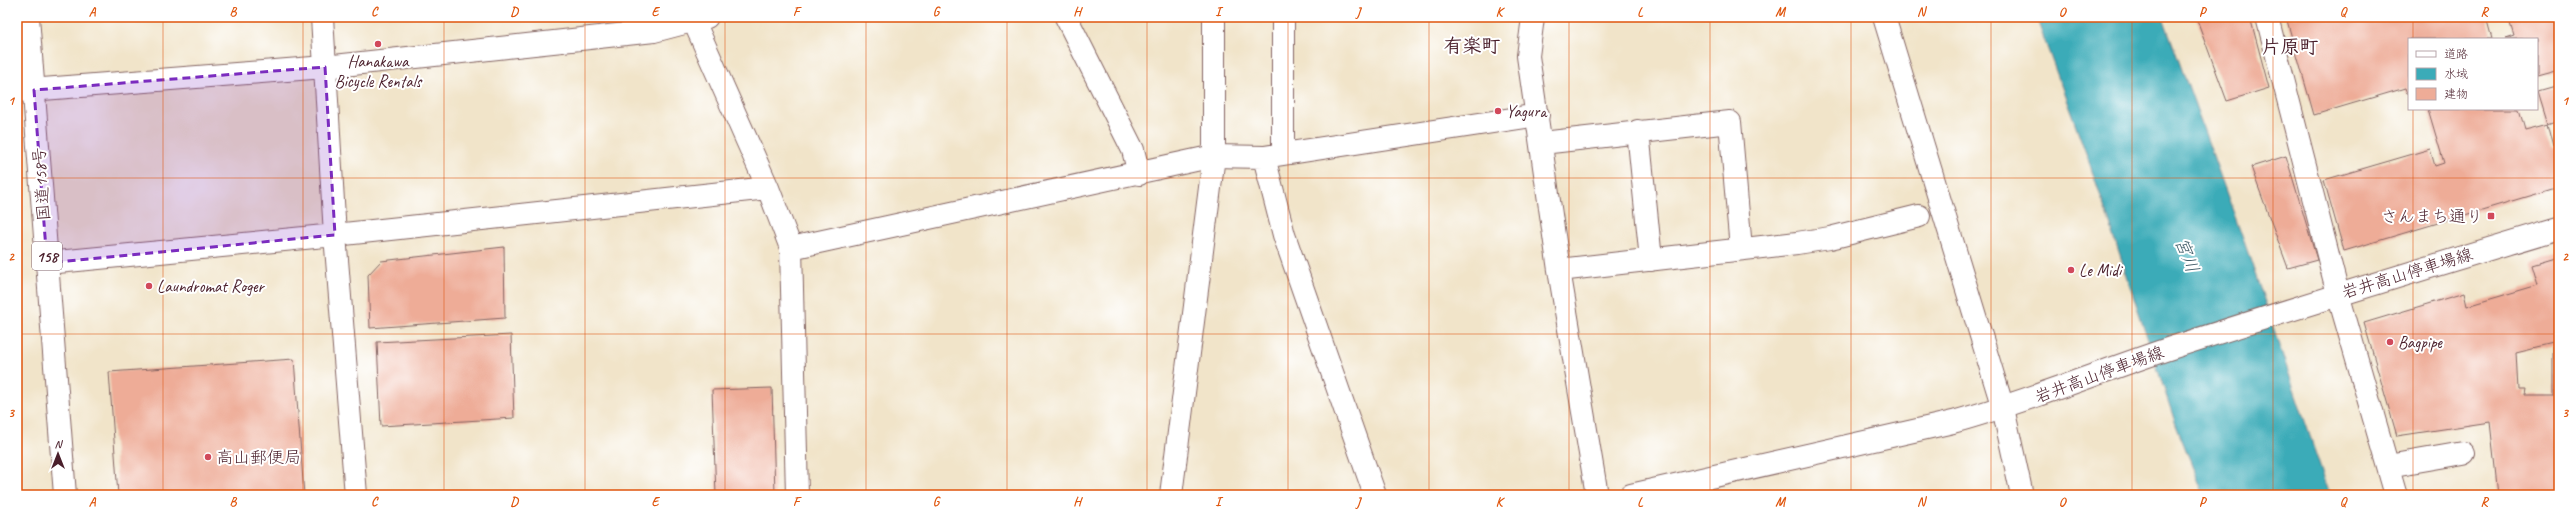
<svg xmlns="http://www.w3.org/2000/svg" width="2576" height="512" viewBox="0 0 2576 512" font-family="Caveat,'Klee One',sans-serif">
	<rect width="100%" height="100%" fill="#fff"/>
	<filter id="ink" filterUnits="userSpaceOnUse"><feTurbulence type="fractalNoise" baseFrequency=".025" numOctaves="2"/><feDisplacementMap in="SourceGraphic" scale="8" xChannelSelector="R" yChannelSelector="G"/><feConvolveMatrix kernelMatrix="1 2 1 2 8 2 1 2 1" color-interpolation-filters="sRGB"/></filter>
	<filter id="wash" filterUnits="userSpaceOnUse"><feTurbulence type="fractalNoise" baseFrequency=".012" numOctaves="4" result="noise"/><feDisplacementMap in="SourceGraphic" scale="16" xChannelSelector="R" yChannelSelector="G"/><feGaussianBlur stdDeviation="0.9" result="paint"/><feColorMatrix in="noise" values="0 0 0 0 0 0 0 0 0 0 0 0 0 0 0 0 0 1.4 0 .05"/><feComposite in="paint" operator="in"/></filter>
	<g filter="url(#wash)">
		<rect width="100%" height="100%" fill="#f1e4c9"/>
		<path fill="#3babb8" stroke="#426572" d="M2036,17H2163L2246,247L2330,495H2204L2176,425L2090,164Z"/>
		<g id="blocks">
			<path fill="#eeac97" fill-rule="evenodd" d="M2196,17H2250L2269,88L2227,101Z
				M2286,17H2474V19L2486,17L2492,39H2409V93H2407L2405,88L2314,115Z
				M2508,17H2559V71L2537,77V39H2505L2514,36Z
				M2559,85V120L2548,124L2538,91Z
				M2428,109H2519L2525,130L2548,124L2554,147L2559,146V187L2344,251L2324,180L2430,149L2435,166L2444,163Z
				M2286,156L2317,260L2288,268L2251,167Z
				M504,247L505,318L370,328L368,275L381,261Z
				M2559,257V495H2498L2490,422L2397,436L2364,323L2464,293L2467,306L2538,285L2532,265ZM2553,343V396H2524L2525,390H2518L2516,352Z
				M511,335L514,418L381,426L377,342Z
				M294,359L304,495H118L109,372Z
				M772,388L775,495H716L712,390Z"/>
		</g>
	</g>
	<g filter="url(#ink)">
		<use href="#blocks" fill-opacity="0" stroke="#846462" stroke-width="1"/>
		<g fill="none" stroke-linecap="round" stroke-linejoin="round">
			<defs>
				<path id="minor" d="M322,17L335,235L356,495
					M692,17L768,188L791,248L797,495
					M1066,17L1133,150L1139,174
					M1533,17L1528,56L1559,270L1597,495
					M1884,17L2003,408L2022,495
					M2267,17L2338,294L2396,495
					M17,91L325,67L654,31L707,17
					M1638,131L1651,260
					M1542,143L1730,122L1741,249
					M1283,154V17
					M1264,157L1284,235L1375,495
					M791,248L1214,156L1264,157L1538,115
					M47,263L335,235L768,188
					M1559,270L1797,243L1830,238L1919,216
					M2388,466L2463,453
					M1171,495L1214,156V17"/>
				<path id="major" d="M1631,495L1953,422C2027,402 2098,372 2171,348C2300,306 2429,267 2559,228"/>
				<path id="highway" d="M28,17L65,495"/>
			</defs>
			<use href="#minor" stroke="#846462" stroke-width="24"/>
			<use href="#major" stroke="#846462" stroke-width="24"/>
			<use href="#highway" stroke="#846462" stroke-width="24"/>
			<use href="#minor" stroke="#fff" stroke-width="22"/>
			<use href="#major" stroke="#fff" stroke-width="22"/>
			<use href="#highway" stroke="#fff" stroke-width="22"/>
		</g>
	</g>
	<path fill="#7b2cbf" fill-opacity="0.2" stroke="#7b2cbf" stroke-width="3" stroke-dasharray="8 5" stroke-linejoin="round" d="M325,67L335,235L47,263L34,90Z"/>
	<path fill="none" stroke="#e0560e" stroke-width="1" stroke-opacity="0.55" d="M163,17V495M303,17V495M444,17V495M585,17V495M725,17V495M866,17V495M1007,17V495M1147,17V495M1288,17V495M1429,17V495M1569,17V495M1710,17V495M1851,17V495M1991,17V495M2132,17V495M2273,17V495M2413,17V39M2413,109V495M17,178H2559M17,334H2559"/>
	<g fill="#d1495b" stroke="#fff" stroke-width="1.5">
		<circle cx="378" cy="44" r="4"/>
		<circle cx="1498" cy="111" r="4"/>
		<rect x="2487" y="212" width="8" height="8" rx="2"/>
		<circle cx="2071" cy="270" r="4"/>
		<circle cx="149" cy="286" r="4"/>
		<circle cx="2390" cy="342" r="4"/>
		<circle cx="208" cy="457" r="4"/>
	</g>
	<g text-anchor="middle" stroke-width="4" stroke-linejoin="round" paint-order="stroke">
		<rect fill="#fff" stroke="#80626b" stroke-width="1" x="32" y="242" width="30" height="28" rx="3"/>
		<g font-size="16" font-weight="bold" fill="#4a1f2b">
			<text x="47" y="262">158</text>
		</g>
		<g font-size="17" fill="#4a1f2b" stroke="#fff" text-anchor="start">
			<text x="378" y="67" text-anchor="middle">Hanakawa<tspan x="378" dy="20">Bicycle Rentals</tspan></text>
			<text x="1506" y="117">Yagura</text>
			<text x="2483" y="222" text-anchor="end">さんまち通り</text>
			<text x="2079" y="276">Le Midi</text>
			<text x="157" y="292">Laundromat Roger</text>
			<text x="2398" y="348">Bagpipe</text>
			<text x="216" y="463">高山郵便局</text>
		</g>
		<g font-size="17" fill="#4a1f2b" stroke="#fff">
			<text transform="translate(41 184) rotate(-94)" y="6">国道158号</text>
			<text transform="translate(2407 273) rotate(-17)" y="6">岩井高山停車場線</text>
			<text transform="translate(2099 374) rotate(-20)" y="6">岩井高山停車場線</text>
		</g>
		<g font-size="18" font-style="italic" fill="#435e6a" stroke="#fff">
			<text transform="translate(2187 255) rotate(69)" y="6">宮川</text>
		</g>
		<g font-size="19" font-weight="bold" fill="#4a1f2b" stroke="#fff">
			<text x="1472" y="52">有楽町</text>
			<text x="2290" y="53">片原町</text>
		</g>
	</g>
	<rect width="2576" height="512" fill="none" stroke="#fff" stroke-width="44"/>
	<rect x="2408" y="38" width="130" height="72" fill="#ffffff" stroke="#b7a5aa"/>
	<rect x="2416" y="51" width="20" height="6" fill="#ffffff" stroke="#b7a5aa"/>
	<text x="2444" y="58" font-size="12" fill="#4a1f2b">道路</text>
	<rect x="2416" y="68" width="20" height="12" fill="#3babb8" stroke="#b7a5aa"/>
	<text x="2444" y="78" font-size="12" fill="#4a1f2b">水域</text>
	<rect x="2416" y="88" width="20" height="12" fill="#eeac97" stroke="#b7a5aa"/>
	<text x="2444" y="98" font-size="12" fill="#4a1f2b">建物</text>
	<g transform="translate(58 454)" stroke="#ffffff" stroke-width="3" paint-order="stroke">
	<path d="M0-3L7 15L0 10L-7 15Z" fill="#4a1f2b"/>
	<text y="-6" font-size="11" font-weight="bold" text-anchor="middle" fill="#4a1f2b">N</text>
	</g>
	<rect x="22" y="22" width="2532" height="468" fill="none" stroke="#e0560e" stroke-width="1.5"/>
	<g font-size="13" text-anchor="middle" font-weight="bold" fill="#e0560e">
		<text x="92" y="16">A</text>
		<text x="233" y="16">B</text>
		<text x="374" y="16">C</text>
		<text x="514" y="16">D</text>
		<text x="655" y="16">E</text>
		<text x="796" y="16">F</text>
		<text x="936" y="16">G</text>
		<text x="1077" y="16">H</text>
		<text x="1218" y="16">I</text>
		<text x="1358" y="16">J</text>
		<text x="1499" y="16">K</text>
		<text x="1640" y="16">L</text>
		<text x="1780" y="16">M</text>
		<text x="1921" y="16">N</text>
		<text x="2062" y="16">O</text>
		<text x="2202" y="16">P</text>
		<text x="2343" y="16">Q</text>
		<text x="2484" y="16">R</text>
		<text x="11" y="105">1</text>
		<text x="2565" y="105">1</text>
		<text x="11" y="261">2</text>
		<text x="2565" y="261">2</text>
		<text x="11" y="417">3</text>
		<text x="2565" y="417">3</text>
		<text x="92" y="506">A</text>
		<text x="233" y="506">B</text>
		<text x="374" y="506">C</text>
		<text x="514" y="506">D</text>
		<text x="655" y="506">E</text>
		<text x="796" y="506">F</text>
		<text x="936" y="506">G</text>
		<text x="1077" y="506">H</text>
		<text x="1218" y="506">I</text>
		<text x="1358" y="506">J</text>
		<text x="1499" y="506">K</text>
		<text x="1640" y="506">L</text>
		<text x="1780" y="506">M</text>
		<text x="1921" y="506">N</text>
		<text x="2062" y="506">O</text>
		<text x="2202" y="506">P</text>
		<text x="2343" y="506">Q</text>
		<text x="2484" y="506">R</text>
	</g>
</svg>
